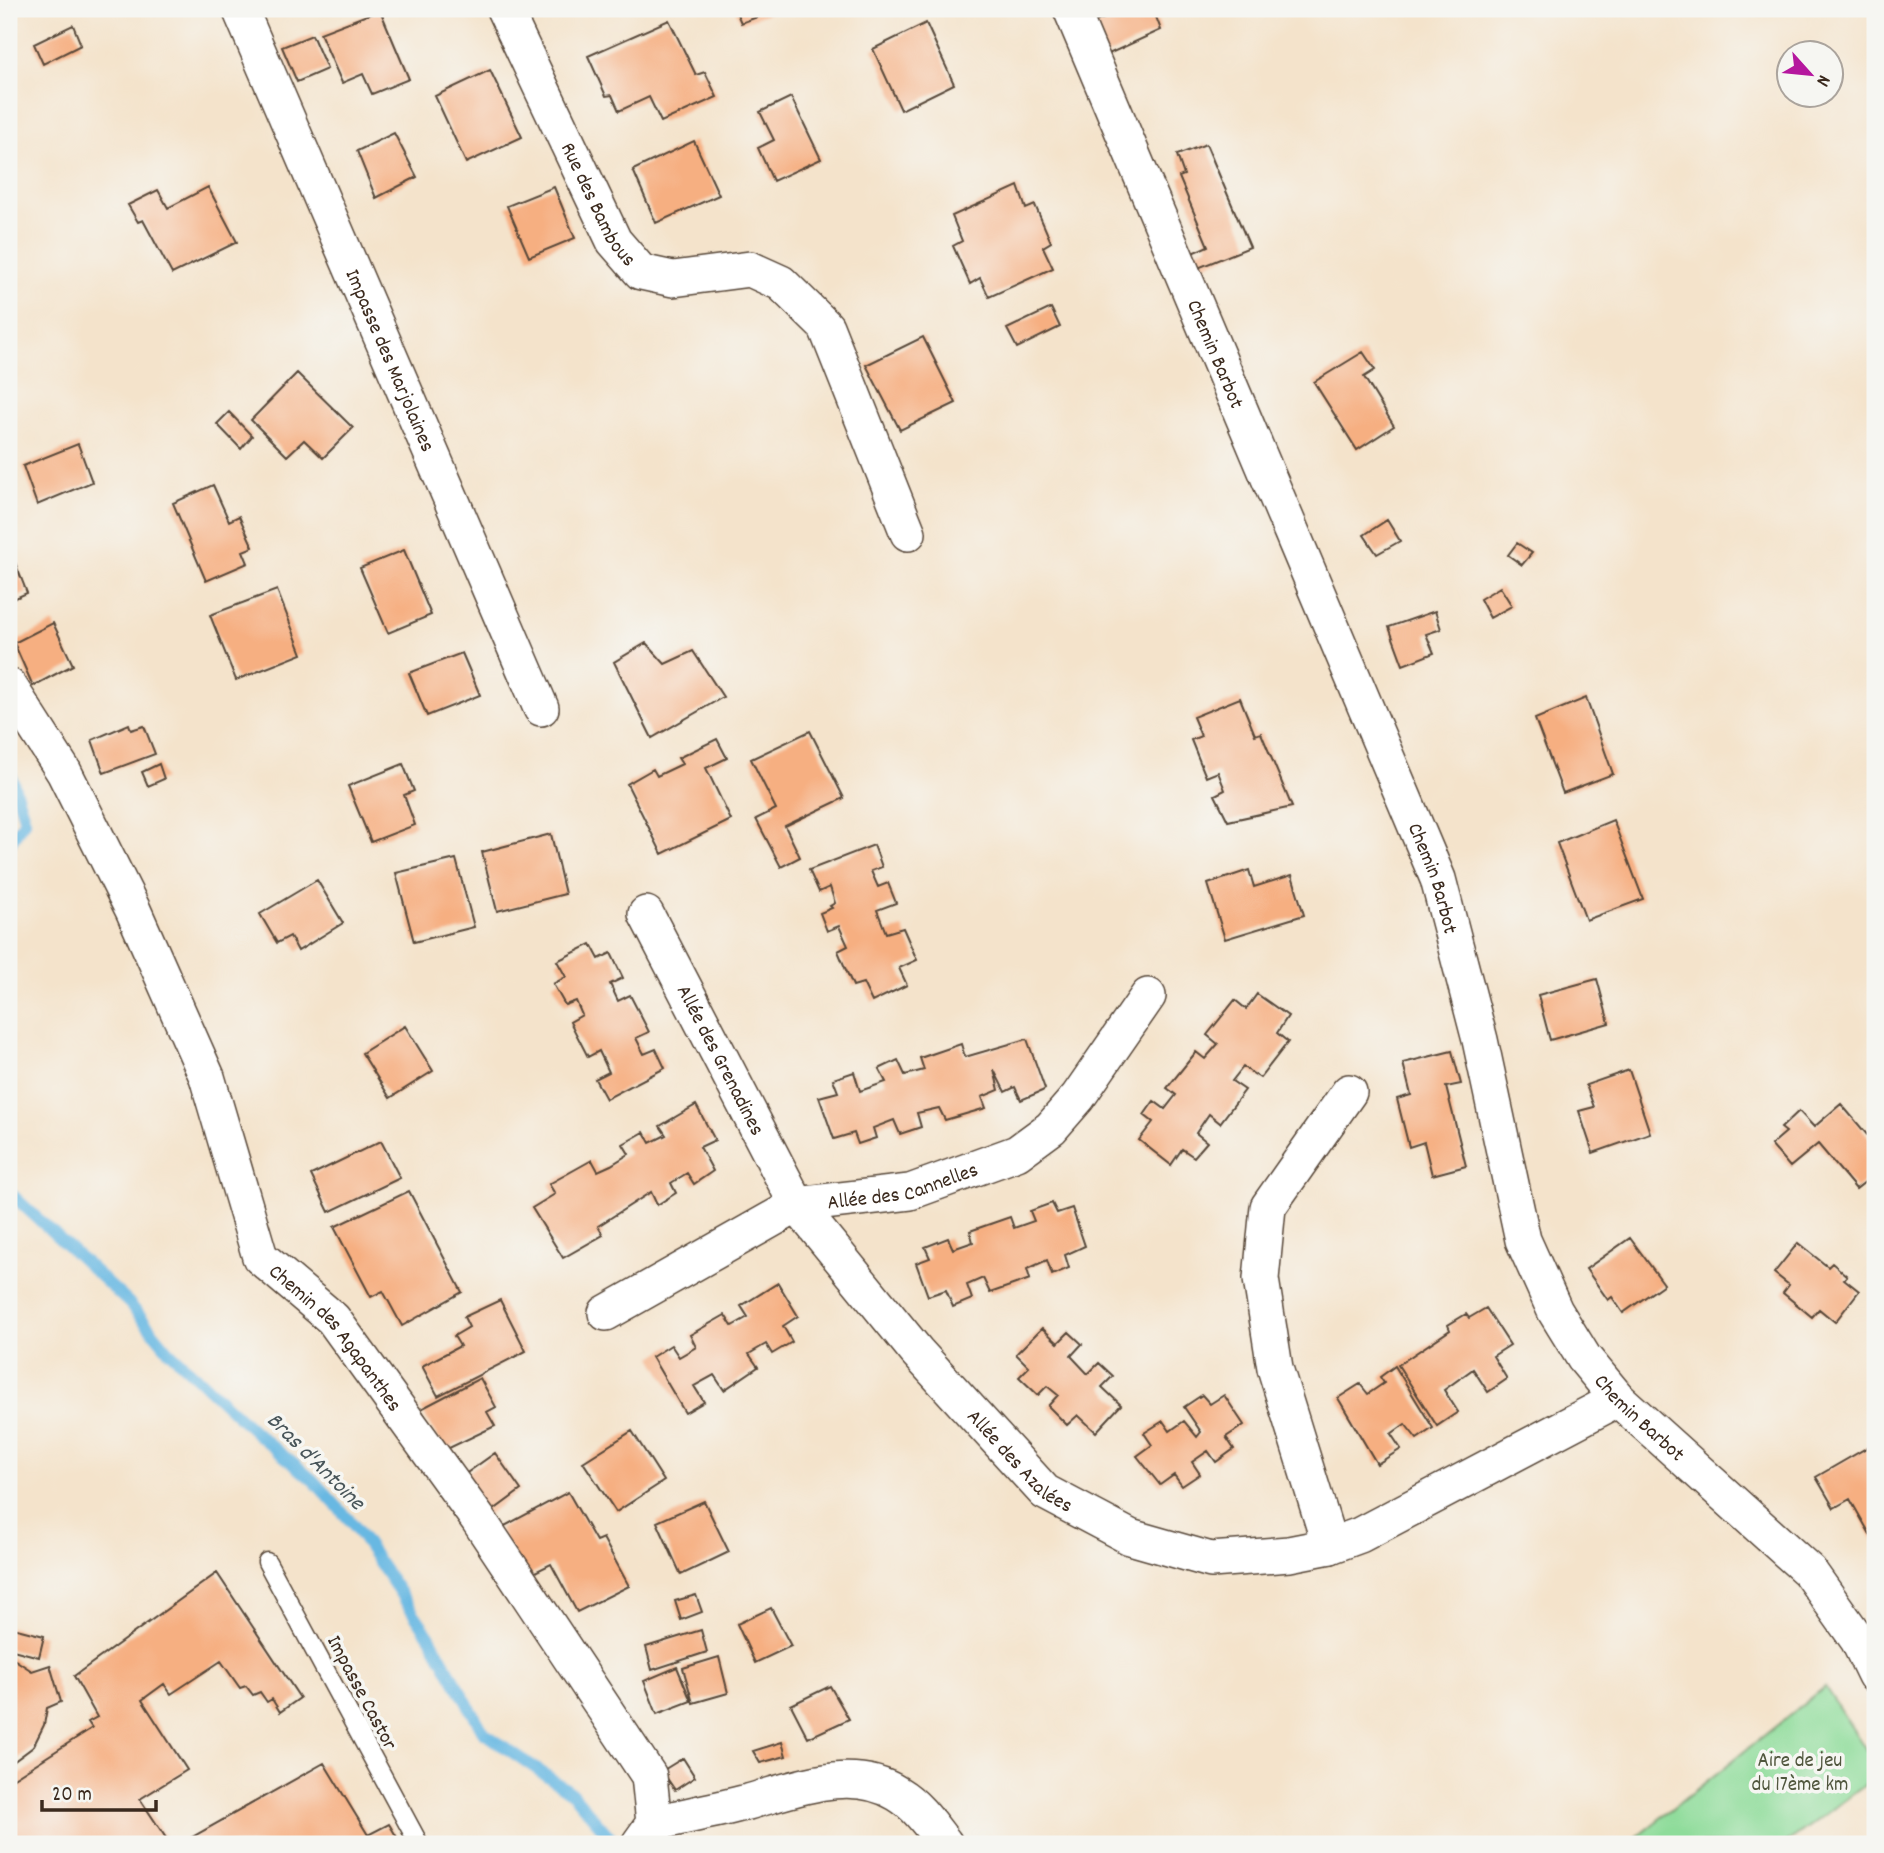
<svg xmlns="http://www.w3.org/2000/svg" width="1884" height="1853" viewBox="0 0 1884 1853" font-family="Dekko,sans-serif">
	<rect width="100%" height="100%" fill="#f6f6f2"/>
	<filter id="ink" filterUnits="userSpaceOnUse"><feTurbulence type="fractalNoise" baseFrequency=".0143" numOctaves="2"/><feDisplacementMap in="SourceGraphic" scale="14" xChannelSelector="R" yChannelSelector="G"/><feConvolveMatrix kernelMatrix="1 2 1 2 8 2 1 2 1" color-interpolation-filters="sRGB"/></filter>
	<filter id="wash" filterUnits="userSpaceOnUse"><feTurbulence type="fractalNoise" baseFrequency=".00686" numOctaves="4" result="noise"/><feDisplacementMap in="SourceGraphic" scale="28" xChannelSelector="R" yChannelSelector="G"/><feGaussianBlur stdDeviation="1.57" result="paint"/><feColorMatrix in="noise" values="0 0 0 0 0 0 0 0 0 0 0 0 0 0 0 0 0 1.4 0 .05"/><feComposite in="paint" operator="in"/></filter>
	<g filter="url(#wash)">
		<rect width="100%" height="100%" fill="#f4e3cb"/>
		<path fill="#8edc9a" stroke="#64835c" stroke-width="2" d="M1825,1687L1875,1763V1778L1785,1844H1628Z"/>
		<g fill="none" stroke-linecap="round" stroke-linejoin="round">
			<path stroke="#68b8e2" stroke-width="12" d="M9,770L25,820L9,844
				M9,1192L129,1303L169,1351L256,1433L313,1480L353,1524L430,1637L484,1733L572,1793L616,1844"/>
		</g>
		<g id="blocks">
			<path fill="#f6af81" d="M735,9H779L741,23Z
				M1126,9H1153L1161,30L1100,58L1087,25Z
				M380,10L409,79L372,94L363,74L342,83L320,33Z
				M669,20L696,75L705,72L717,97L661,122L649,97L619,111L612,95L606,96L588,56Z
				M926,23L954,84L901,110L873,49Z
				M73,25L81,45L43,64L34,44Z
				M312,35L327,69L297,82L282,47Z
				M490,70L522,137L466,163L435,96Z
				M791,97L821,159L773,181L758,148L774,140L760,112Z
				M394,133L417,177L376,198L357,151Z
				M694,141L719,195L656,223L633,170Z
				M1206,144L1250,247L1198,268L1192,253L1208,246L1179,177L1184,175L1177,155Z
				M1018,186L1026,209L1035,205L1051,242L1043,247L1053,268L989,297L980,278L970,284L953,246L962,241L952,216Z
				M208,187L237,242L172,274L143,220L138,222L128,205L158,190L168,208Z
				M554,187L575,238L529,257L507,206Z
				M1051,308L1060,327L1017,348L1007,329Z
				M923,337L956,403L900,430L866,365Z
				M1363,352L1375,370L1364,377L1394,426L1357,450L1314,382Z
				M297,373L353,428L323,458L304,440L287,456L251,420Z
				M229,412L252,436L241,449L217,424Z
				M78,444L92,482L37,505L23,466Z
				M213,485L229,521L239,516L253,547L243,551L248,563L206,581L173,503Z
				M1387,520L1400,541L1377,554L1364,535Z
				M1517,543L1532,553L1522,565L1508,555Z
				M9,547L27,593L9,601Z
				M404,550L431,615L388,633L360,568Z
				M1500,587L1512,606L1490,618L1480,599Z
				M277,590L302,654L236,680L210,615Z
				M1435,611L1441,629L1426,634L1434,653L1403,665L1389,627Z
				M53,623L73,665L33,686L14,643Z
				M646,643L665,664L693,651L723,697L652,738L614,662Z
				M462,653L480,695L427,716L409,673Z
				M1240,698L1255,735L1261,733L1292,807L1228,821L1215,795L1225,790L1218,772L1206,777L1191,740L1201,736L1193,717Z
				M1586,698L1613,774L1563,793L1535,719Z
				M129,724L131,730L144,726L155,754L104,773L92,740Z
				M810,731L844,798L785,826L800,857L781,867L756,819L776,809L751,759Z
				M717,739L727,758L706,768L731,820L662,854L627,784L653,769L657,776L682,764L678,758Z
				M159,764L164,779L148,786L142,772Z
				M403,764L414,791L404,795L415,825L371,842L348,786Z
				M1613,820L1643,899L1586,920L1557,843Z
				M551,834L565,894L497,911L482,852Z
				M874,845L882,867L871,871L878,887L888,883L896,903L877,910L886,933L903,928L917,960L899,968L907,985L872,1002L863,983L853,986L846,970L838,951L848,946L839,926L827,931L820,913L832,908L830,906L835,903L830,887L819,892L809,870Z
				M456,859L474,927L414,942L396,873Z
				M1249,870L1254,887L1292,875L1304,915L1225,939L1208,884Z
				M317,880L343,923L298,951L290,936L277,943L260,914Z
				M591,944L599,959L611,953L623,978L610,984L618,1001L630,995L649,1032L636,1038L644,1054L656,1049L665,1068L606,1099L595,1079L609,1072L599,1051L588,1057L570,1022L582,1015L576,1001L565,1005L553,984L566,977L557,961Z
				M1597,979L1609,1023L1550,1040L1538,995Z
				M1257,994L1288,1016L1277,1033L1288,1042L1260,1078L1243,1067L1232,1081L1245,1090L1220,1123L1209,1114L1196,1133L1207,1142L1194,1157L1182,1149L1171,1165L1139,1140L1153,1122L1144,1115L1154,1101L1165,1109L1176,1095L1167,1088L1196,1052L1205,1059L1218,1044L1207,1035L1235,1000L1246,1009Z
				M405,1026L433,1071L390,1098L362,1053Z
				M1027,1039L1045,1089L1042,1091L1021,1100L1015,1087L1005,1092L994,1070L999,1090L982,1097L986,1108L945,1120L939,1108L917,1113L921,1127L900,1134L894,1120L873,1128L876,1138L858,1144L854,1133L834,1139L819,1097L838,1092L833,1079L854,1072L860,1091L886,1082L879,1069L898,1060L905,1075L924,1070L920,1058L961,1044L965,1057Z
				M1452,1051L1461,1084L1446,1087L1466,1166L1432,1175L1424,1142L1409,1147L1397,1099L1411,1095L1403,1063Z
				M1629,1070L1650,1133L1593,1153L1579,1111L1594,1107L1586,1085Z
				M1841,1104L1875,1144V1174L1856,1189L1818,1144L1790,1167L1771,1145L1786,1132L1781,1128L1799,1111L1814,1127Z
				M696,1105L715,1140L700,1147L713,1171L694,1184L687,1173L671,1183L676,1193L657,1205L651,1192L598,1226L603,1235L563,1258L532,1208L555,1194L549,1184L592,1160L598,1171L611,1165L629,1154L623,1144L644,1132L650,1143L666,1135L660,1126Z
				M381,1141L400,1178L329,1212L311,1175Z
				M409,1191L462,1292L402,1326L383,1291L371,1297L334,1227Z
				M1052,1203L1057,1213L1072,1208L1085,1246L1065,1255L1069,1268L1052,1275L1047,1260L1027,1269L1030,1279L990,1293L983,1278L967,1285L972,1299L953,1307L946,1290L928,1296L916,1263L930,1258L925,1247L948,1238L953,1249L973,1242L970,1231L1010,1217L1014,1228L1034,1221L1030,1211Z
				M1630,1238L1664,1284L1623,1313L1612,1297L1608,1300L1586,1269Z
				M1798,1243L1828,1267L1832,1263L1847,1276L1844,1279L1859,1291L1835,1322L1819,1309L1812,1317L1783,1293L1789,1285L1774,1273Z
				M778,1283L798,1316L783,1326L792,1342L772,1354L766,1344L749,1354L758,1367L724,1390L714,1375L694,1386L704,1402L685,1413L652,1357L671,1345L679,1357L696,1347L690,1335L725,1315L732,1326L748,1317L741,1306Z
				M500,1300L526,1351L438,1396L422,1366L460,1346L454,1336L469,1327L464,1317Z
				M1486,1308L1510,1345L1493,1356L1507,1379L1488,1392L1473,1369L1444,1390L1458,1412L1437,1426L1398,1365L1450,1330L1448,1325L1466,1314L1469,1318Z
				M1042,1328L1058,1343L1069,1332L1082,1344L1071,1356L1088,1374L1099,1363L1113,1376L1102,1387L1121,1405L1096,1432L1078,1415L1067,1425L1048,1406L1058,1395L1047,1386L1038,1395L1019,1377L1029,1367L1016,1354Z
				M1395,1366L1433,1428L1417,1439L1405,1424L1391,1434L1401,1449L1377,1464L1338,1398L1360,1384L1368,1394L1384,1383L1380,1377Z
				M480,1378L496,1407L487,1412L495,1426L445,1450L421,1409Z
				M1202,1395L1210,1404L1224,1395L1244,1425L1226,1437L1234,1449L1216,1462L1208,1451L1192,1462L1200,1474L1182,1486L1174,1475L1160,1485L1137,1456L1152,1445L1144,1433L1163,1421L1170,1431L1184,1421L1197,1437L1201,1432L1184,1407Z
				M632,1431L664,1481L616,1512L583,1462Z
				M1875,1443V1543L1850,1499L1834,1508L1816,1477Z
				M495,1453L521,1490L483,1518L457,1480Z
				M568,1492L596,1541L603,1538L629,1586L577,1612L551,1564L525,1577L499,1529Z
				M704,1501L729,1552L681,1575L657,1522Z
				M217,1573L300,1698L280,1712L272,1699L267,1702L260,1692L253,1695L246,1686L240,1688L221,1661L171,1694L164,1684L142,1700L187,1770L140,1799L170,1844H9V1781L92,1728L88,1722L97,1717L74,1676Z
				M696,1595L702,1612L681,1620L675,1601Z
				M771,1608L791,1646L755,1663L737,1624Z
				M9,1627L44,1636L39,1657L9,1649Z
				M701,1630L707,1652L652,1670L646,1647Z
				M9,1656L32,1671L50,1665L61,1702L47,1708L44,1725L33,1747L9,1765Z
				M719,1657L728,1693L693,1703L683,1668Z
				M677,1667L691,1701L657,1714L644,1681Z
				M830,1686L849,1719L808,1738L791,1705Z
				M782,1742L786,1756L760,1763L753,1751Z
				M683,1758L695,1777L675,1790L662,1771Z
				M324,1763L368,1835L389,1824L401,1844H180Z"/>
		</g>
	</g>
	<g filter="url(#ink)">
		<use href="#blocks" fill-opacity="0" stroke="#574638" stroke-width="2"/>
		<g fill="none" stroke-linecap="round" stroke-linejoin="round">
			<defs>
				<path id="service" d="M267,1562L419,1844"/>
				<g id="minor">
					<path id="s1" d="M240,9L541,708"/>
					<path id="s2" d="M504,9L614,241L641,272L673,279L750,269L781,283L826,327L908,533"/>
					<path id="s3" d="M1071,9L1438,879L1480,1040L1523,1240L1555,1311L1584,1358L1618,1399L1809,1571L1858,1640L1875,1675"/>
					<path id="s4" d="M9,686L64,772L133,910L207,1077L260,1257L333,1319L478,1519L649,1776L654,1823L639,1844"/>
					<path id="s5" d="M646,914L797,1205L917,1352L1045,1492L1130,1537L1211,1560L1289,1554L1330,1546L1360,1535L1618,1399"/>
					<path id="s6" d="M606,1313L797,1205L910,1192L1017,1153L1051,1128L1078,1097L1148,996"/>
					<path d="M1330,1546L1275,1368L1261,1279L1268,1207L1349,1092"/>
					<path d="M654,1823C685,1816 717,1810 748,1802C795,1789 852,1765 898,1794C918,1806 931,1826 945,1844"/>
				</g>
			</defs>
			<use href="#service" stroke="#574638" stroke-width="21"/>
			<use href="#minor" stroke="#574638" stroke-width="38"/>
			<use href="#service" stroke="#fff" stroke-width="18"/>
			<use href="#minor" stroke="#fff" stroke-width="35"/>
		</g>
	</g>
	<g text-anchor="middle" stroke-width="7" stroke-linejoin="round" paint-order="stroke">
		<g font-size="21" fill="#3b2a1e" stroke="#f6f6f2">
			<text dy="7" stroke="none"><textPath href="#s2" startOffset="217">Rue des Bambous</textPath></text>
			<text dy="7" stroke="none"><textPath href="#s3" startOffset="374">Chemin Barbot</textPath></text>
			<text dy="7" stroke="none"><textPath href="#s1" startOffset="382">Impasse des Marjolaines</textPath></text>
			<text dy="7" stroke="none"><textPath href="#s3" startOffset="942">Chemin Barbot</textPath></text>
			<text dy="7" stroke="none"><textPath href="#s5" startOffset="164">Allée des Grenadines</textPath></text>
			<text dy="7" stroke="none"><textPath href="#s6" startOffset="327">Allée des Cannelles</textPath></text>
			<text dy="7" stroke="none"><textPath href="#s4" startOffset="738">Chemin des Agapanthes</textPath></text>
			<text dy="7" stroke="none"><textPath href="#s3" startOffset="1530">Chemin Barbot</textPath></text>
			<text dy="7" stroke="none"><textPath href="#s5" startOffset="668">Allée des Azalées</textPath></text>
			<text transform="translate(363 1692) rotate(62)" y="7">Impasse Castor</text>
		</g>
		<g font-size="21" fill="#50563d" stroke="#f6f6f2">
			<text x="1800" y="1766">Aire de jeu<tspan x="1800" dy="24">du 17ème km</tspan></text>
		</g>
		<g font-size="23" font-style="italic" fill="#485559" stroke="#f6f6f2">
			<text transform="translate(317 1460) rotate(45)" y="8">Bras d'Antoine</text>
		</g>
	</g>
	<rect width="1884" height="1853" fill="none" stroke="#f6f6f2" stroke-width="35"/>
	<g transform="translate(1810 74) rotate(117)"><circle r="33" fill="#f6f6f2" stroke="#aba49d" stroke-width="2"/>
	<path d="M0-5L12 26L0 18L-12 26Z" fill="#b5179e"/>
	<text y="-10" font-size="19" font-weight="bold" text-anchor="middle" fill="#3b2a1e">N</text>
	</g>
	<path d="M42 1800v10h114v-10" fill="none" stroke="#3b2a1e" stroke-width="3.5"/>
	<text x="52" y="1800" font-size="21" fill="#3b2a1e" stroke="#f6f6f2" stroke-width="5" paint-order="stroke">20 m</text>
</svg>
